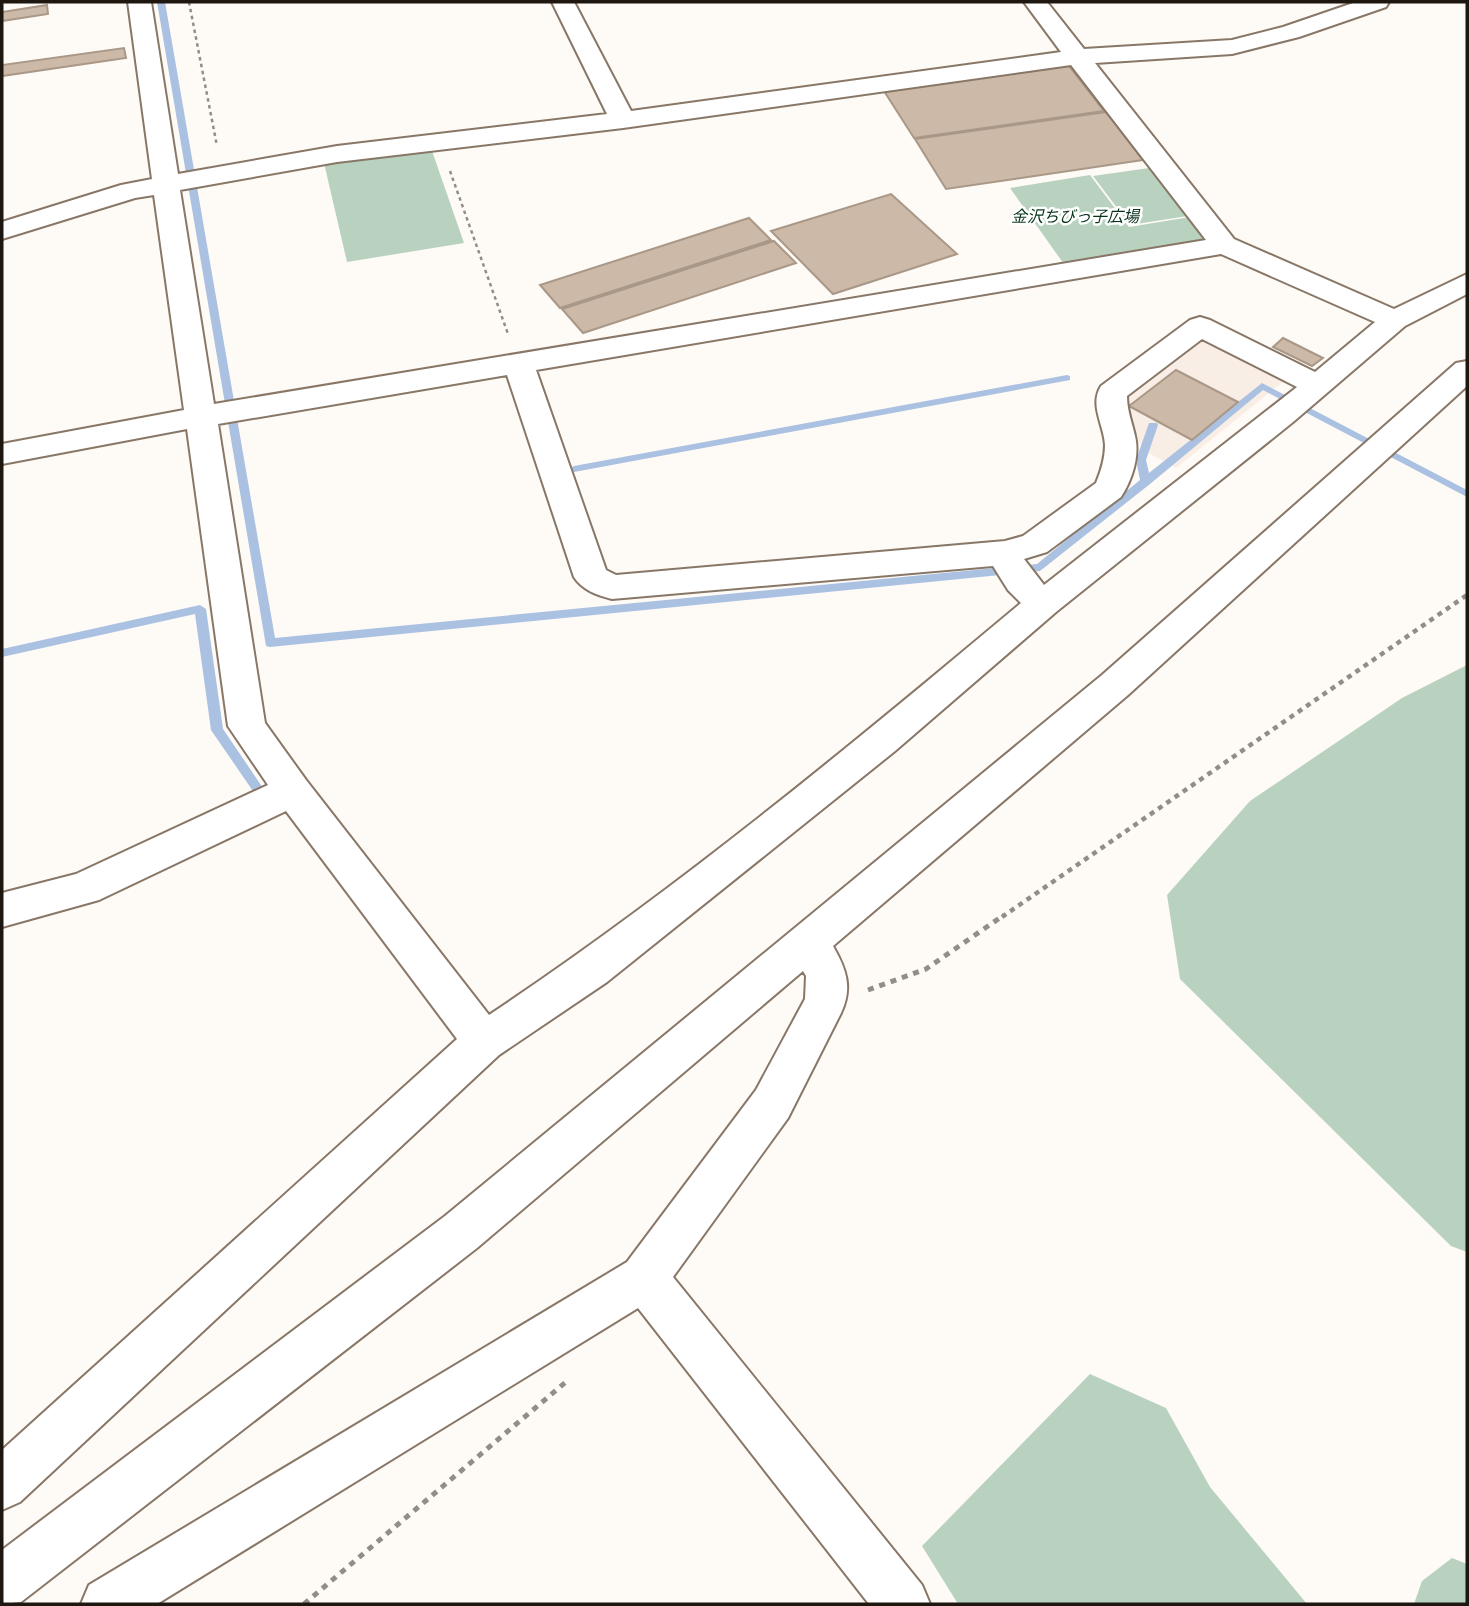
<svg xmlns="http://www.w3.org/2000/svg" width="1469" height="1606" viewBox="0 0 1469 1606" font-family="Literata,'Noto Sans JP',serif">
	<rect width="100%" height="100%" fill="#fefaf6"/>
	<path fill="#f9eee5" d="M1205,339L1285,380L1176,468L1145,451L1122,415L1127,397Z"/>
	<path fill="#b9d2bf" d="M431,148L464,243L347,262L324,163Z
		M1149,168L1188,216L1130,225L1093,176Z
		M1090,175L1129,227L1190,217L1213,243L1066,267L1010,188Z
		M1467,665V1252L1451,1246L1180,979L1167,895L1250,801L1402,698Z
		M1090,1374L1166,1408L1210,1487L1307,1604H958L922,1546Z
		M1452,1558L1467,1564V1604H1414L1422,1581Z"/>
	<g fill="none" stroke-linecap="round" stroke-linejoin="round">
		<path fill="#aac1e2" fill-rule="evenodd" d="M157,2H165L275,638L1037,564L1140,480L1136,460L1149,423H1157L1158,425L1146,460L1149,473L1262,383L1467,490V497L1263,390L1150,484L1040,571L270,647L266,646Z
			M1067,375L1070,376V380L574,472L569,469L574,466Z
			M200,605L206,609L223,729L263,788L265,791L263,794H255L211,730L195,614L2,657V649Z"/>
	</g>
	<path fill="#ccb9a7" stroke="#a99887" stroke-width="2" d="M47,5L48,14L2,21V12Z
		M124,48L126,58L2,76V65Z
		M1069,66L1104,111L914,138L884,91Z
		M1106,112L1143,160L946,189L915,139Z
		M891,194L957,254L833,294L771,231Z
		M749,218L771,240L560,308L540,285Z
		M774,241L796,263L583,333L562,309Z
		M1283,338L1323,358L1312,366L1273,347Z
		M1176,370L1238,402L1192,440L1129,406Z"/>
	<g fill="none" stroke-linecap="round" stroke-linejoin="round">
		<defs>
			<path id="minor" d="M128,2H151L178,174L337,146L607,114L552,2H574L631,111L1061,52L1024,2H1047L1084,49L1232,40L1283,27L1356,2H1389L1386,7L1299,37L1232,54L1095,63L1234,239L1394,309L1467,274V294L1405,326L1293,422L1056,612L895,751L607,982L499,1055L20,1502L2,1510V1450L457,1039L286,811L99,900L2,927V893L76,874L268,785L228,726L187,429L2,464V444L184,410L154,195L135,198L2,239V222L121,185L152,179ZM1071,65L1206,240L214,404L180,190L337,162L623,128ZM1221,254L1375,322L1315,372L1210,320L1200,317L1190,320L1101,386C1089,405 1104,425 1105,445C1105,458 1101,471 1096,483L1023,536L1005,541L616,575L606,570L536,370ZM1202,339L1297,387L1044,585L1024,559L1047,552L1121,497C1132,480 1140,456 1135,436C1132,422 1127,411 1127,396ZM507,375L574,577C582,590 597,595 612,599L993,566L1008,590L1021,603C849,747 675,891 489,1015L306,780L265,723L218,424Z
				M1467,361V386L1128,695L833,946C846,969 853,987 841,1013L788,1118L673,1277L922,1585L930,1604H869L638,1308L157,1604H81L89,1585L627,1262L756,1090L805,999L806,976L803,971L477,1248L21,1602L2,1604V1550L445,1216L1102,675L1456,363Z"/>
		</defs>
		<use href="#minor" stroke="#887767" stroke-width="4"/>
		<path stroke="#918d87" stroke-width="2.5" stroke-dasharray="3.5 3.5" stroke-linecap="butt" d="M189,2L217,146
			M450,171L508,334"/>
		<path stroke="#918d87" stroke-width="4.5" stroke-dasharray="5 5" stroke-linecap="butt" d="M1002,917L1467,595"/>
		<path stroke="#918d87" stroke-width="5" stroke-dasharray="6 6" stroke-linecap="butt" d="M868,990L926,969L1004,915
			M304,1604L567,1381"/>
		<use href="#minor" fill="#fff" fill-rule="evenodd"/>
	</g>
	<g text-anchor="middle" stroke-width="5" stroke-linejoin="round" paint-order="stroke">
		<g font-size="16" font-style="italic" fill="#073319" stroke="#fff">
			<text x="1075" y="222">金沢ちびっ子広場</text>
		</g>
	</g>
	<rect width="1469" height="1606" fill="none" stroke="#1d1710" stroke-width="7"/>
</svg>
